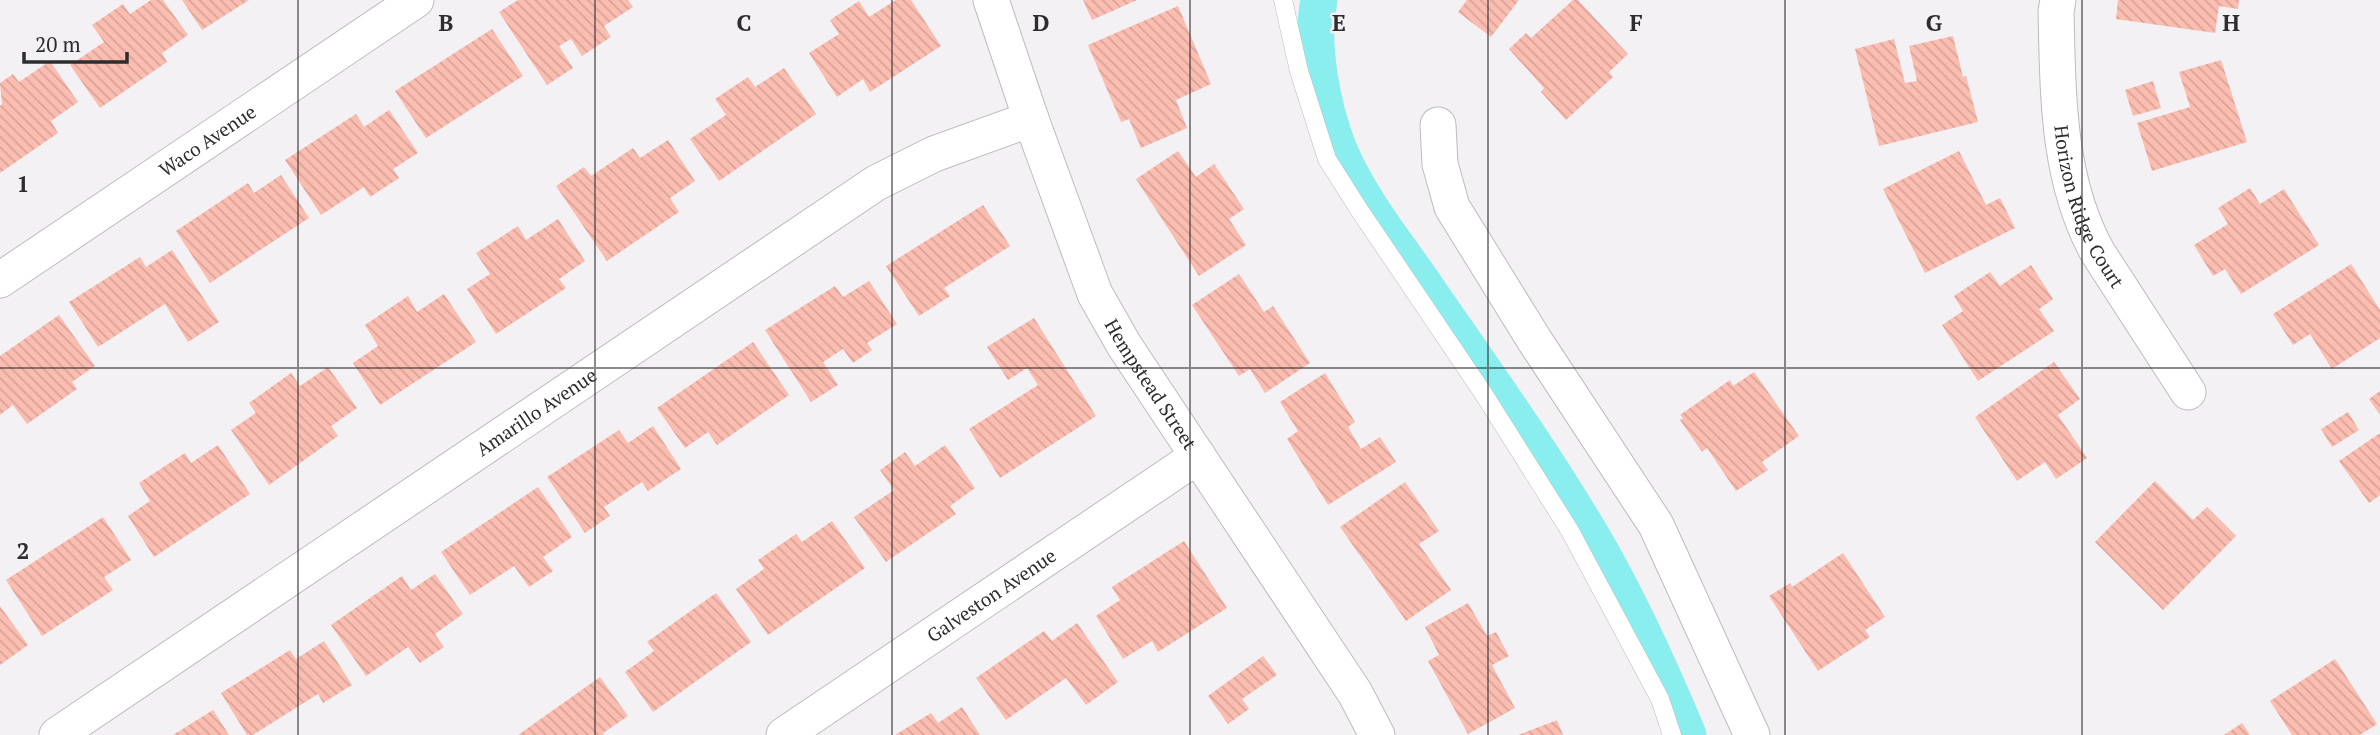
<svg xmlns="http://www.w3.org/2000/svg" width="2380" height="735" viewBox="0 0 2380 735" font-family="'PT Serif',serif">
	<defs>
		<pattern id="building-back-hatch" width="6" height="6" patternUnits="userSpaceOnUse" patternTransform="scale(1.75)"><rect width="6" height="6" fill="#fcbdb1"/><path d="M-1 5l2 2M0 0l6 6M5-1l2 2" fill="none" stroke="#d8a399"/></pattern>
	</defs>
	<rect width="100%" height="100%" fill="#f3f1f4"/>
	<g fill="none" stroke-linecap="round" stroke-linejoin="round">
		<path stroke="#8aeeef" stroke-width="37" d="M1319,0C1310,45 1322,107 1339,150C1361,202 1399,247 1430,293C1486,374 1544,455 1594,540C1630,602 1660,668 1688,735"/>
	</g>
	<path fill="url(#building-back-hatch)" d="M151,0H163L188,35L162,53L167,62L100,108L70,65L104,42L92,25L123,4L130,14Z
		M182,0H249L202,30Z
		M518,0H628L633,7L604,26L611,37L582,56L571,39L559,46L573,68L547,85L499,12Z
		M896,0H911L941,46L870,92L863,79L837,97L809,53L839,34L830,20L859,1L869,17Z
		M1083,0H1137L1092,20Z
		M1467,0H1519L1491,37L1458,12Z
		M1573,0H1578L1628,54L1609,72L1613,77L1566,120L1541,92L1544,88L1509,49L1526,33L1531,38Z
		M2118,0H2239L2238,9L2219,6L2215,33L2116,19Z
		M1178,6L1211,84L1176,100L1187,128L1141,148L1129,119L1121,122L1088,45Z
		M492,29L523,76L426,138L395,91Z
		M1953,36L1963,77L1966,76L1978,122L1879,146L1855,49L1894,39L1905,83L1917,81L1909,46Z
		M2221,60L2247,142L2152,171L2137,123L2190,107L2179,72Z
		M50,61L78,102L51,121L58,133L0,173V106L2,104L0,83L13,74L19,82Z
		M784,68L816,114L719,181L690,139L726,115L715,99L748,77L755,87Z
		M2153,81L2161,108L2133,116L2125,90Z
		M389,110L418,153L393,169L399,178L370,197L364,187L321,215L285,160L356,114L364,127Z
		M668,140L695,181L670,198L679,212L607,261L556,186L584,167L591,176L633,148L640,158Z
		M1178,151L1196,177L1214,164L1244,209L1229,219L1246,245L1199,276L1136,179Z
		M1959,151L1986,205L2000,198L2015,228L1925,273L1883,189Z
		M281,175L309,218L210,283L176,231L248,183L254,193Z
		M2250,188L2260,204L2284,189L2319,245L2241,294L2225,269L2213,276L2194,245L2228,224L2218,208Z
		M983,205L1010,246L944,288L950,296L919,316L886,266Z
		M558,219L585,261L559,279L566,288L496,334L467,289L490,274L476,253L518,226L526,240Z
		M172,250L219,322L188,342L165,304L98,347L69,302L140,257L146,267Z
		M2351,264L2380,310V338L2332,369L2310,334L2293,345L2273,314Z
		M2031,265L2053,299L2039,309L2054,331L1978,381L1942,325L1963,311L1954,296L1990,272L2000,286Z
		M1239,274L1264,312L1273,306L1310,363L1265,393L1250,369L1239,376L1192,305Z
		M869,281L897,324L867,343L872,350L853,363L843,349L823,362L838,385L811,402L765,330L835,286L843,297Z
		M444,294L476,342L380,405L353,363L378,346L365,325L408,296L417,312Z
		M59,315L95,366L72,382L77,389L27,424L13,405L0,415V356Z
		M1034,318L1096,416L1000,478L969,429L1038,385L1027,368L1008,380L987,347Z
		M753,342L789,395L717,445L708,432L685,448L657,408Z
		M2054,362L2080,399L2058,415L2087,458L2056,479L2045,462L2017,481L1975,417Z
		M328,367L357,408L331,426L338,436L269,485L231,430L256,413L249,403L291,373L300,386Z
		M1754,372L1799,436L1762,462L1768,470L1736,491L1707,448L1702,452L1680,420L1683,418L1680,415L1730,380L1733,386Z
		M1325,373L1355,422L1348,427L1361,449L1380,437L1396,462L1328,505L1287,439L1298,431L1280,402Z
		M2380,391V415L2369,399Z
		M2348,412L2359,430L2332,447L2321,429Z
		M653,426L681,469L648,491L642,482L604,507L610,516L585,533L547,477L619,430L628,443Z
		M2380,433V495L2369,503L2339,461Z
		M218,445L250,494L154,557L128,516L150,501L139,483L185,453L191,463Z
		M945,445L975,488L950,506L956,514L886,562L854,517L894,490L880,470L905,452L915,466Z
		M2155,481L2193,520L2207,507L2236,536L2163,610L2095,542Z
		M1405,482L1439,531L1419,544L1451,590L1406,621L1340,527Z
		M538,487L572,537L543,557L553,571L529,587L514,566L470,595L441,552Z
		M103,517L131,560L104,577L113,590L42,636L6,580Z
		M832,521L865,568L768,635L736,589L764,569L758,560L796,534L802,542Z
		M1184,541L1227,608L1158,652L1152,641L1123,659L1096,616L1120,600L1112,587Z
		M1843,553L1885,617L1865,630L1870,637L1818,671L1769,596L1790,583L1792,587Z
		M435,574L463,614L435,634L444,647L420,663L408,647L366,676L331,625L402,576L411,590Z
		M716,593L751,642L653,712L625,672L654,651L647,642Z
		M1468,603L1487,636L1496,632L1509,656L1492,665L1515,708L1468,734L1428,661L1439,655L1425,627Z
		M0,606L28,645L0,665Z
		M1077,623L1118,682L1086,705L1066,678L1006,720L976,678L1044,631L1052,641Z
		M324,641L352,685L323,703L318,694L253,735H247L221,693L290,650L296,659Z
		M1263,656L1277,675L1242,699L1249,709L1228,724L1208,696Z
		M2335,659L2377,724L2360,735H2292L2270,701Z
		M600,677L628,716L603,733L604,735H518Z
		M962,707L980,735H895L931,713L938,723Z
		M213,710L229,735H173Z
		M1557,720L1563,735H1518Z
		M2242,723L2250,735H2224Z"/>
	<g fill="none" stroke-linecap="round" stroke-linejoin="round">
		<defs>
			<path id="lane" d="M1283,0L1299,71L1327,159L1358,208L1483,393L1570,531L1660,699L1672,735"/>
			<g id="street">
				<path id="s1" d="M991,0L1031,119L1095,294L1124,345L1355,693L1377,735"/>
				<path id="s2" d="M2058,0L2056,12C2058,93 2057,180 2098,253L2188,392"/>
				<path d="M1438,125L1440,164L1452,207L1535,341L1656,525L1752,735"/>
				<path id="s3" d="M0,280L416,0"/>
				<path id="s4" d="M57,735L876,183L934,154L1031,119"/>
				<path id="s5" d="M784,735L1198,456"/>
			</g>
		</defs>
		<use href="#lane" stroke="#bdbbbe" stroke-width="19"/>
		<use href="#street" stroke="#bdbbbe" stroke-width="37"/>
		<use href="#lane" stroke="#fff" stroke-width="18"/>
		<use href="#street" stroke="#fff" stroke-width="35"/>
	</g>
	<path fill="none" stroke="#2e2d2e" stroke-width="2" stroke-opacity="0.55" d="M298,0V735M595,0V735M892,0V735M1190,0V735M1488,0V735M1785,0V735M2082,0V735M0,368H2380"/>
	<g text-anchor="middle" stroke-width="5" stroke-linejoin="round" paint-order="stroke">
		<g font-size="19" fill="#2e2d2e" stroke="#f3f1f4">
			<text dy="7" stroke="none"><textPath href="#s3" startOffset="250">Waco Avenue</textPath></text>
			<text dy="7" stroke="none"><textPath href="#s2" startOffset="212">Horizon Ridge Court</textPath></text>
			<text dy="7" stroke="none"><textPath href="#s1" startOffset="418">Hempstead Street</textPath></text>
			<text dy="7" stroke="none"><textPath href="#s4" startOffset="578">Amarillo Avenue</textPath></text>
			<text dy="7" stroke="none"><textPath href="#s5" startOffset="250">Galveston Avenue</textPath></text>
		</g>
	</g>
	<g font-size="23" text-anchor="middle" font-weight="bold" fill="#2e2d2e" stroke="#f3f1f4" stroke-width="5" stroke-linejoin="round" paint-order="stroke">
		<text x="446" y="31">B</text>
		<text x="744" y="31">C</text>
		<text x="1041" y="31">D</text>
		<text x="1339" y="31">E</text>
		<text x="1636" y="31">F</text>
		<text x="1934" y="31">G</text>
		<text x="2231" y="31">H</text>
		<text x="23" y="192">1</text>
		<text x="23" y="559">2</text>
	</g>
	<path d="M24 52v10h103v-10" fill="none" stroke="#2e2d2e" stroke-width="3.5"/>
	<text x="35" y="52" font-size="21" fill="#2e2d2e" stroke="#f3f1f4" stroke-width="5" paint-order="stroke">20 m</text>
</svg>
